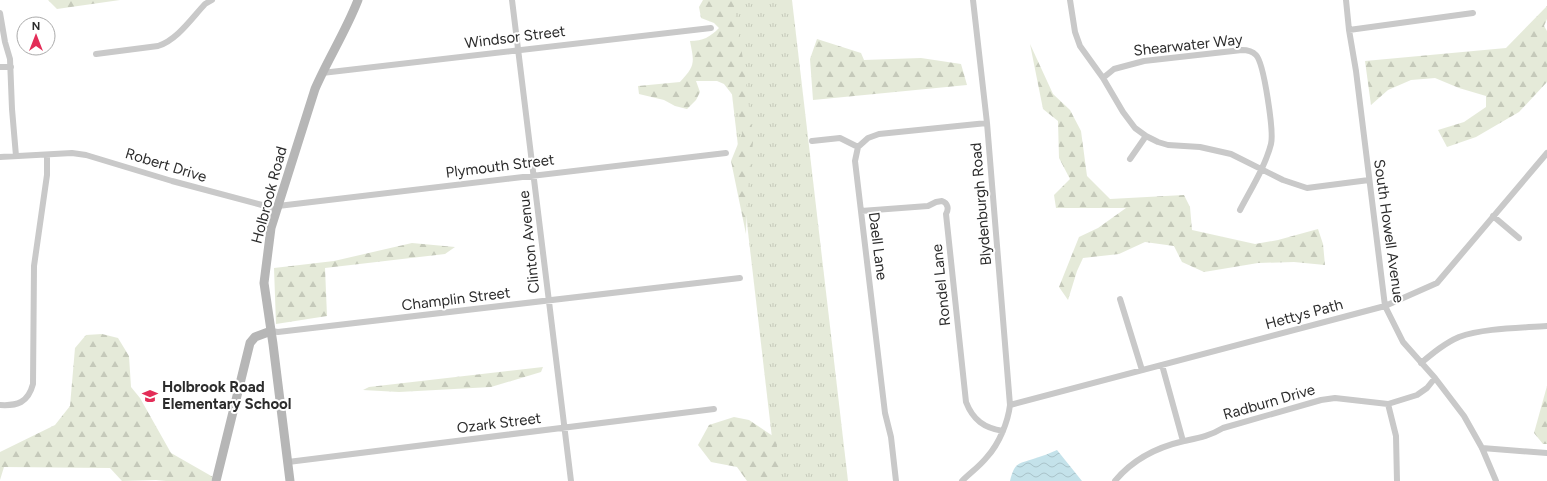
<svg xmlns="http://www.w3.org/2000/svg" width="1547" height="481" viewBox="0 0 1547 481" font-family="Figtree,sans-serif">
	<defs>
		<pattern id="grass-tufts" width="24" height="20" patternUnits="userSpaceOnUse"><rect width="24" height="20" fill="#e5ead9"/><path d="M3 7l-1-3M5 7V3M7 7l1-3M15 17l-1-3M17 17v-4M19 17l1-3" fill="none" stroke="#c5c9ba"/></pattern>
		<pattern id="forest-firs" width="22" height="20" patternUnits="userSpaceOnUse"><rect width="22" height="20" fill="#e5ead9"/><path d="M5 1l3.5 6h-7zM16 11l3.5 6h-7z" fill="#c5c9ba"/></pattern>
		<pattern id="water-waves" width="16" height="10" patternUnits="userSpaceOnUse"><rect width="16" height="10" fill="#c4e2ea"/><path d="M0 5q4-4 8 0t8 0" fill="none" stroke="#a9c2c9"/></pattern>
	</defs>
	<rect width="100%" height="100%" fill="#fff"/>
	<path fill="url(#grass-tufts)" d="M721,0H792L848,481H777Z"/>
	<path fill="url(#forest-firs)" d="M48,0H120L57,9Z
		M703,0H733L744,65L753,142L747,198L746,234L731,161L742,134L738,102L724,84L717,81H696L700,92L696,100L687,109L675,106L664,100L639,94L638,86L680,82C696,65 694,62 690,41C703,41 710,37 719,28L714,23L701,18L699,7Z
		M1547,6V19L1544,26L1547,31V82L1519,112L1476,137L1447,147L1438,130L1464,122L1486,107V96L1459,88L1435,78L1411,80L1388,90L1371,105L1365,61L1506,48Z
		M817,39L861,53L864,60L921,58L961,64L967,85L813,100L810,59Z
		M1030,44L1053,94L1070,110L1081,131L1087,176L1110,199L1184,195L1190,207L1192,230L1255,244L1278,240L1318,229L1323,244L1325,265L1294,262L1258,263L1204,272L1182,262L1174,246L1145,242L1119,254L1083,258L1077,271L1068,300L1059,287L1079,237L1098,228L1126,208H1056L1054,195L1070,179L1059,158L1058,121L1043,109Z
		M412,243L455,247L445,254L325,268L327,316L276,324L274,268L334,261Z
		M102,334L118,338L129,356L131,387L140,398L171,453L213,477L211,481H166L156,480L122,481L110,468L4,467L0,480V452L55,425L70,406L75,348L86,335Z
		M543,367L541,372L491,387L399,392L363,390L369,387Z
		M1547,386V444H1543L1534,433Z
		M734,417L749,420L776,438L781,481H747L737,467L711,462L698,445L709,425Z"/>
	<path fill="url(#water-waves)" d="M1057,450L1082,481H1010C1015,461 1019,464 1036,458C1043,456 1050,453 1057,450Z"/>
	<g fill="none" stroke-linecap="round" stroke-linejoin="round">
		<path stroke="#c9c9c9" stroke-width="6" d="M512,0L571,481
			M1070,0L1075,32L1080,46L1103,78L1123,112L1135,128L1146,136L1158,142L1168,145L1200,147L1231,154L1283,180L1307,188L1369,180
			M1346,0L1349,30L1356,71L1385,306L1403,342L1435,378L1464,416L1482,448L1496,481
			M0,13L5,42L10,59L12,109L16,156
			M1349,30L1473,13
			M96,54L158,46C177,40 191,19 205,4L212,0
			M0,67H11
			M322,73L711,28
			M1103,78L1114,69L1144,61L1242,50C1248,50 1252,51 1256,55C1264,63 1274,132 1271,144C1265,167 1251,189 1240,210
			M812,141L840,138L858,147
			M0,157L72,153L86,155L172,181L262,205L277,211
			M1130,159L1146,136
			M278,206L726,153
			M861,211L928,206L936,202L942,201C948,203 949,209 946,214L966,402C973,420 984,428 1003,431
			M1493,216L1519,238
			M1120,299L1142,370
			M271,331L278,332L740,278
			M1421,363C1433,353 1445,343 1459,337C1483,328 1521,328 1547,326
			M1162,365L1183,441
			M1388,404L1396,436L1397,481
			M0,405C17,406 28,403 33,384L34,266L47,175V155
			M1010,405L1385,306L1437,283L1547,153
			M1482,448L1547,453
			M288,462L714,409
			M896,481L891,437L885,413L855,161L858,147L868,138L879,134L987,123
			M962,481C970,473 980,466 987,457C999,444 1008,422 1010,405L987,123L973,0
			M1115,481C1133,459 1158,447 1184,441C1198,438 1210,436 1223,428L1321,400L1335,398L1388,404L1417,395L1427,388L1435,378"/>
		<path stroke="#b6b6b6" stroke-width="9" d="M216,481L250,343L255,337L271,331
			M290,481L273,344L264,283L271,228L315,89C328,59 346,31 358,0"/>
	</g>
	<defs>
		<symbol id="school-bare" viewBox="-9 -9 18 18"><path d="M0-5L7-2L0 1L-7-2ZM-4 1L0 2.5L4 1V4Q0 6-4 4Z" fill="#e32d58" stroke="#fff" stroke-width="2.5" paint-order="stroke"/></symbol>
	</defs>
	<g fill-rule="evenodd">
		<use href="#school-bare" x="139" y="385" width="22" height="22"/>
	</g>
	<g text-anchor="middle" stroke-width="4" stroke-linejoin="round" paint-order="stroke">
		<g font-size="15" fill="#2c2c2c" stroke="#fff">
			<text transform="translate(515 37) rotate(-7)" y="5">Windsor Street</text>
			<text transform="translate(1188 45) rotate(-6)" y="5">Shearwater Way</text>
			<text transform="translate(166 165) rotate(17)" y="5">Robert Drive</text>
			<text transform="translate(500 166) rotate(-7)" y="5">Plymouth Street</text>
			<text transform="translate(269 195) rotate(-75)" y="5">Holbrook Road</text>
			<text transform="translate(981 204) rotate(-95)" y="5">Blydenburgh Road</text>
			<text transform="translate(1389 231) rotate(82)" y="5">South Howell Avenue</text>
			<text transform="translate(529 242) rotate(-96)" y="5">Clinton Avenue</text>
			<text transform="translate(878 246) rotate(83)" y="5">Daell Lane</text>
			<text transform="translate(941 285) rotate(-96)" y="5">Rondel Lane</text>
			<text transform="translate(456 299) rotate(-7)" y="5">Champlin Street</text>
			<text transform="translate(1304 314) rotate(-15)" y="5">Hettys Path</text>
			<text transform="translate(1269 402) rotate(-16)" y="5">Radburn Drive</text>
			<text transform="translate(499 423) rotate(-7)" y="5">Ozark Street</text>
		</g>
		<g font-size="15" font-weight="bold" fill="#2c2c2c" stroke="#fff" text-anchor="start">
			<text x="162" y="392">Holbrook Road<tspan x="162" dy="17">Elementary School</tspan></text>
		</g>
	</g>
	<g transform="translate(36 36)"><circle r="19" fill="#ffffff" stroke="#ababab"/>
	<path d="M0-3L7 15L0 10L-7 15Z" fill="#e32d58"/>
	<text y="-6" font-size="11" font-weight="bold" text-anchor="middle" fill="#2c2c2c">N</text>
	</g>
</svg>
